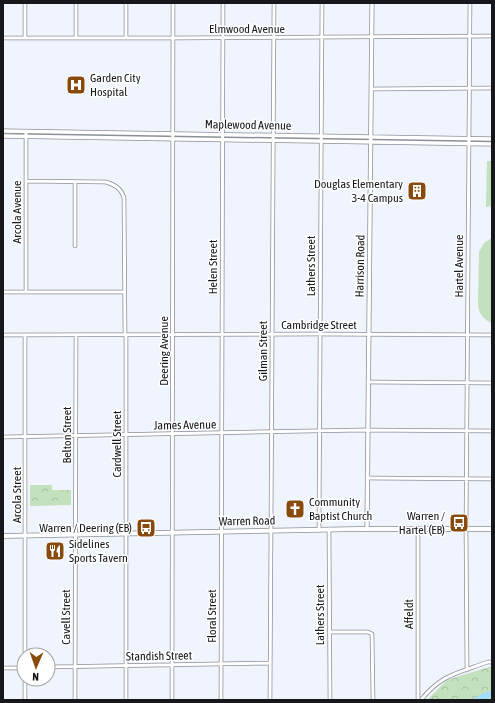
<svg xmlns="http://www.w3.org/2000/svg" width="495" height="703" viewBox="0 0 495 703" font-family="'Asap Condensed',sans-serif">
	<defs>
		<pattern id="park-crowns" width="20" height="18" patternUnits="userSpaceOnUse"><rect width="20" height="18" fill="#c2e1bc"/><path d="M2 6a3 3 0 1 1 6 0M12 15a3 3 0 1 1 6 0" fill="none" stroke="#a6c0a1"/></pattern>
	</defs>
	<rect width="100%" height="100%" fill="#eff4fd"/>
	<path fill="url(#park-crowns)" d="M30,485H52V490H71V505L30,506Z
		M492,666V700H427L447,680Z"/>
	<path fill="#c2e1bc" d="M487,161H492V206L486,207Z
		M492,238V323C484,320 479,314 478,305L479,252L484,243Z"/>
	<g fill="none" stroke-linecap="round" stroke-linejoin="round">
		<path stroke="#a5ddf9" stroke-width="6" d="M477,700L485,696L492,694"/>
		<defs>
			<path id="minor" d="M25,3V38
				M76,3V38
				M126,3V38
				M3,38H173L492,36
				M372,89L492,88
				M26,131V292
				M26,181L106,182C115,185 121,188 124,198L125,333L126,337V700
				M75,182V246
				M3,292H124
				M3,335L316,334L492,335
				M368,382L492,383
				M3,437L363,430L492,431
				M368,478L492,479
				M329,529L330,700
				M319,530L322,3
				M329,632H368L372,634L373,700
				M25,655V335
				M48,667L270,663
				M3,668H24
				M467,670L466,529L470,3
				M25,679V700
				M75,700L76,335
				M172,700L173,3
				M221,700L223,3
				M270,700L274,3
				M418,700V529
				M421,700C442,674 458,673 488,662H492"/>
			<path id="tertiary" d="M3,131L492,139
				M3,136L492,144
				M367,529L372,3"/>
			<path id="secondary" d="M3,536L359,529H492"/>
		</defs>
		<use href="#minor" stroke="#8b8f97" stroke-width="4.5"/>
		<use href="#tertiary" stroke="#8b8f97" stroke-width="5"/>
		<use href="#secondary" stroke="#8b8f97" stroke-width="5.5"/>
		<use href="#minor" stroke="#fff" stroke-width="3"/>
		<use href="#tertiary" stroke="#fff" stroke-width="3.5"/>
		<use href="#secondary" stroke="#fff" stroke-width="4"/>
	</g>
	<defs>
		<symbol id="hospital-square" viewBox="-11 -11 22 22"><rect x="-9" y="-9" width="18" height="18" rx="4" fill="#894b0d" stroke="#fff"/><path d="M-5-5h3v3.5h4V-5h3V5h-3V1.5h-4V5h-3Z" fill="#fff"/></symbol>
		<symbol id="building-square" viewBox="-11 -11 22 22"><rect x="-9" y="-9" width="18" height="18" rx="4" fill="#894b0d" stroke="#fff"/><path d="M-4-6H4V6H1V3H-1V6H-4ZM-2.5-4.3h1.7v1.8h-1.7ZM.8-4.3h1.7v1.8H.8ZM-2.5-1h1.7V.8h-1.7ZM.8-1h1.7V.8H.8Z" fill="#fff"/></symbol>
		<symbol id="church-square" viewBox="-11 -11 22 22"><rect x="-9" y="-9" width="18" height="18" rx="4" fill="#894b0d" stroke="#fff"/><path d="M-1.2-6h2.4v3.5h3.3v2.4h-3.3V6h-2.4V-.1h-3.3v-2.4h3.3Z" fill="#fff"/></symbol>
		<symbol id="bus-square" viewBox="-11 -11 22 22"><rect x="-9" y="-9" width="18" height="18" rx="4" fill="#894b0d" stroke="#fff"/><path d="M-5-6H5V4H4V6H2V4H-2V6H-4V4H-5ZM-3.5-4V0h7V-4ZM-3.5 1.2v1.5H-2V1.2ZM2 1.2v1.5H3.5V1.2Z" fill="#fff"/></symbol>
		<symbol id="restaurant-square" viewBox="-11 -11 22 22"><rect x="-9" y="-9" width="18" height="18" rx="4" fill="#894b0d" stroke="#fff"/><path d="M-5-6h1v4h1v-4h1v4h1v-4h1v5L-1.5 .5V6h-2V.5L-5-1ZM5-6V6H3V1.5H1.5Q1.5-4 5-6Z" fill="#fff"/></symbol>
	</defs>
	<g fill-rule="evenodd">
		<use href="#hospital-square" x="65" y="74" width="22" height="22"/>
		<use href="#building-square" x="406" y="180" width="22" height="22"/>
		<use href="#church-square" x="284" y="498" width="22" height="22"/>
		<use href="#bus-square" x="448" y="512" width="22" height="22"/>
		<use href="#bus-square" x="135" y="517" width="22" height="22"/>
		<use href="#restaurant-square" x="44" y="540" width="22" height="22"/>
	</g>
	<g text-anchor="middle" stroke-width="3" stroke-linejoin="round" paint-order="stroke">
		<g font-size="12" fill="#15171a" stroke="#fff">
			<text x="247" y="33">Elmwood Avenue</text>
			<text transform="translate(248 125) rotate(1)" y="4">Maplewood Avenue</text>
			<text transform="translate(17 212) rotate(-90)" y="4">Arcola Avenue</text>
			<text transform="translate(311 266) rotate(-90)" y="4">Lathers Street</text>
			<text transform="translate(360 266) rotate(-89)" y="4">Harrison Road</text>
			<text transform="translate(459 266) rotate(-90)" y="4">Hartel Avenue</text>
			<text transform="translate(213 267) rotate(-90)" y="4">Helen Street</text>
			<text x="319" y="329">Cambridge Street</text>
			<text transform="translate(164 351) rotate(-90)" y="4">Deering Avenue</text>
			<text transform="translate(263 351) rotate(-90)" y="4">Gilman Street</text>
			<text transform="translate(185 425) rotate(-1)" y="4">James Avenue</text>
			<text transform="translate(67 435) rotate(-90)" y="4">Belton Street</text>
			<text transform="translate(117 444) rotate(-90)" y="4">Cardwell Street</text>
			<text transform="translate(17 495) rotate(-90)" y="4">Arcola Street</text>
			<text transform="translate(247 521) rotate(-1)" y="4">Warren Road</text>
			<text transform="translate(409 614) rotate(-90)" y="4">Affeldt</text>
			<text transform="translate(320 615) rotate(-90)" y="4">Lathers Street</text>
			<text transform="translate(212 616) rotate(-90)" y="4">Floral Street</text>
			<text transform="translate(66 617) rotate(-90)" y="4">Cavell Street</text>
			<text transform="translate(159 656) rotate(-1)" y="4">Standish Street</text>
		</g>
		<g font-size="12" fill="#15171a" stroke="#fff" text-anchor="start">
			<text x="90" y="82">Garden City<tspan x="90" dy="14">Hospital</tspan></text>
			<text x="403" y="188" text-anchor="end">Douglas Elementary<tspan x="403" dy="14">3-4 Campus</tspan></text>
			<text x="309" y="506">Community<tspan x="309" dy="14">Baptist Church</tspan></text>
			<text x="445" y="520" text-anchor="end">Warren /<tspan x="445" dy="14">Hartel (EB)</tspan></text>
			<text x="132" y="532" text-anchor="end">Warren / Deering (EB)</text>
			<text x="69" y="548">Sidelines<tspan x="69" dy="14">Sports Tavern</tspan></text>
		</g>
	</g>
	<rect width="495" height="703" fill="none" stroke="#15171a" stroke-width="8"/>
	<g transform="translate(36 667) rotate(182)"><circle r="19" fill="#ffffff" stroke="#a1a2a3"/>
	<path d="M0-3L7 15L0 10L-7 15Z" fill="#894b0d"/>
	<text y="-6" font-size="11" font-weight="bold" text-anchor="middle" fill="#15171a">N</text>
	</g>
</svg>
